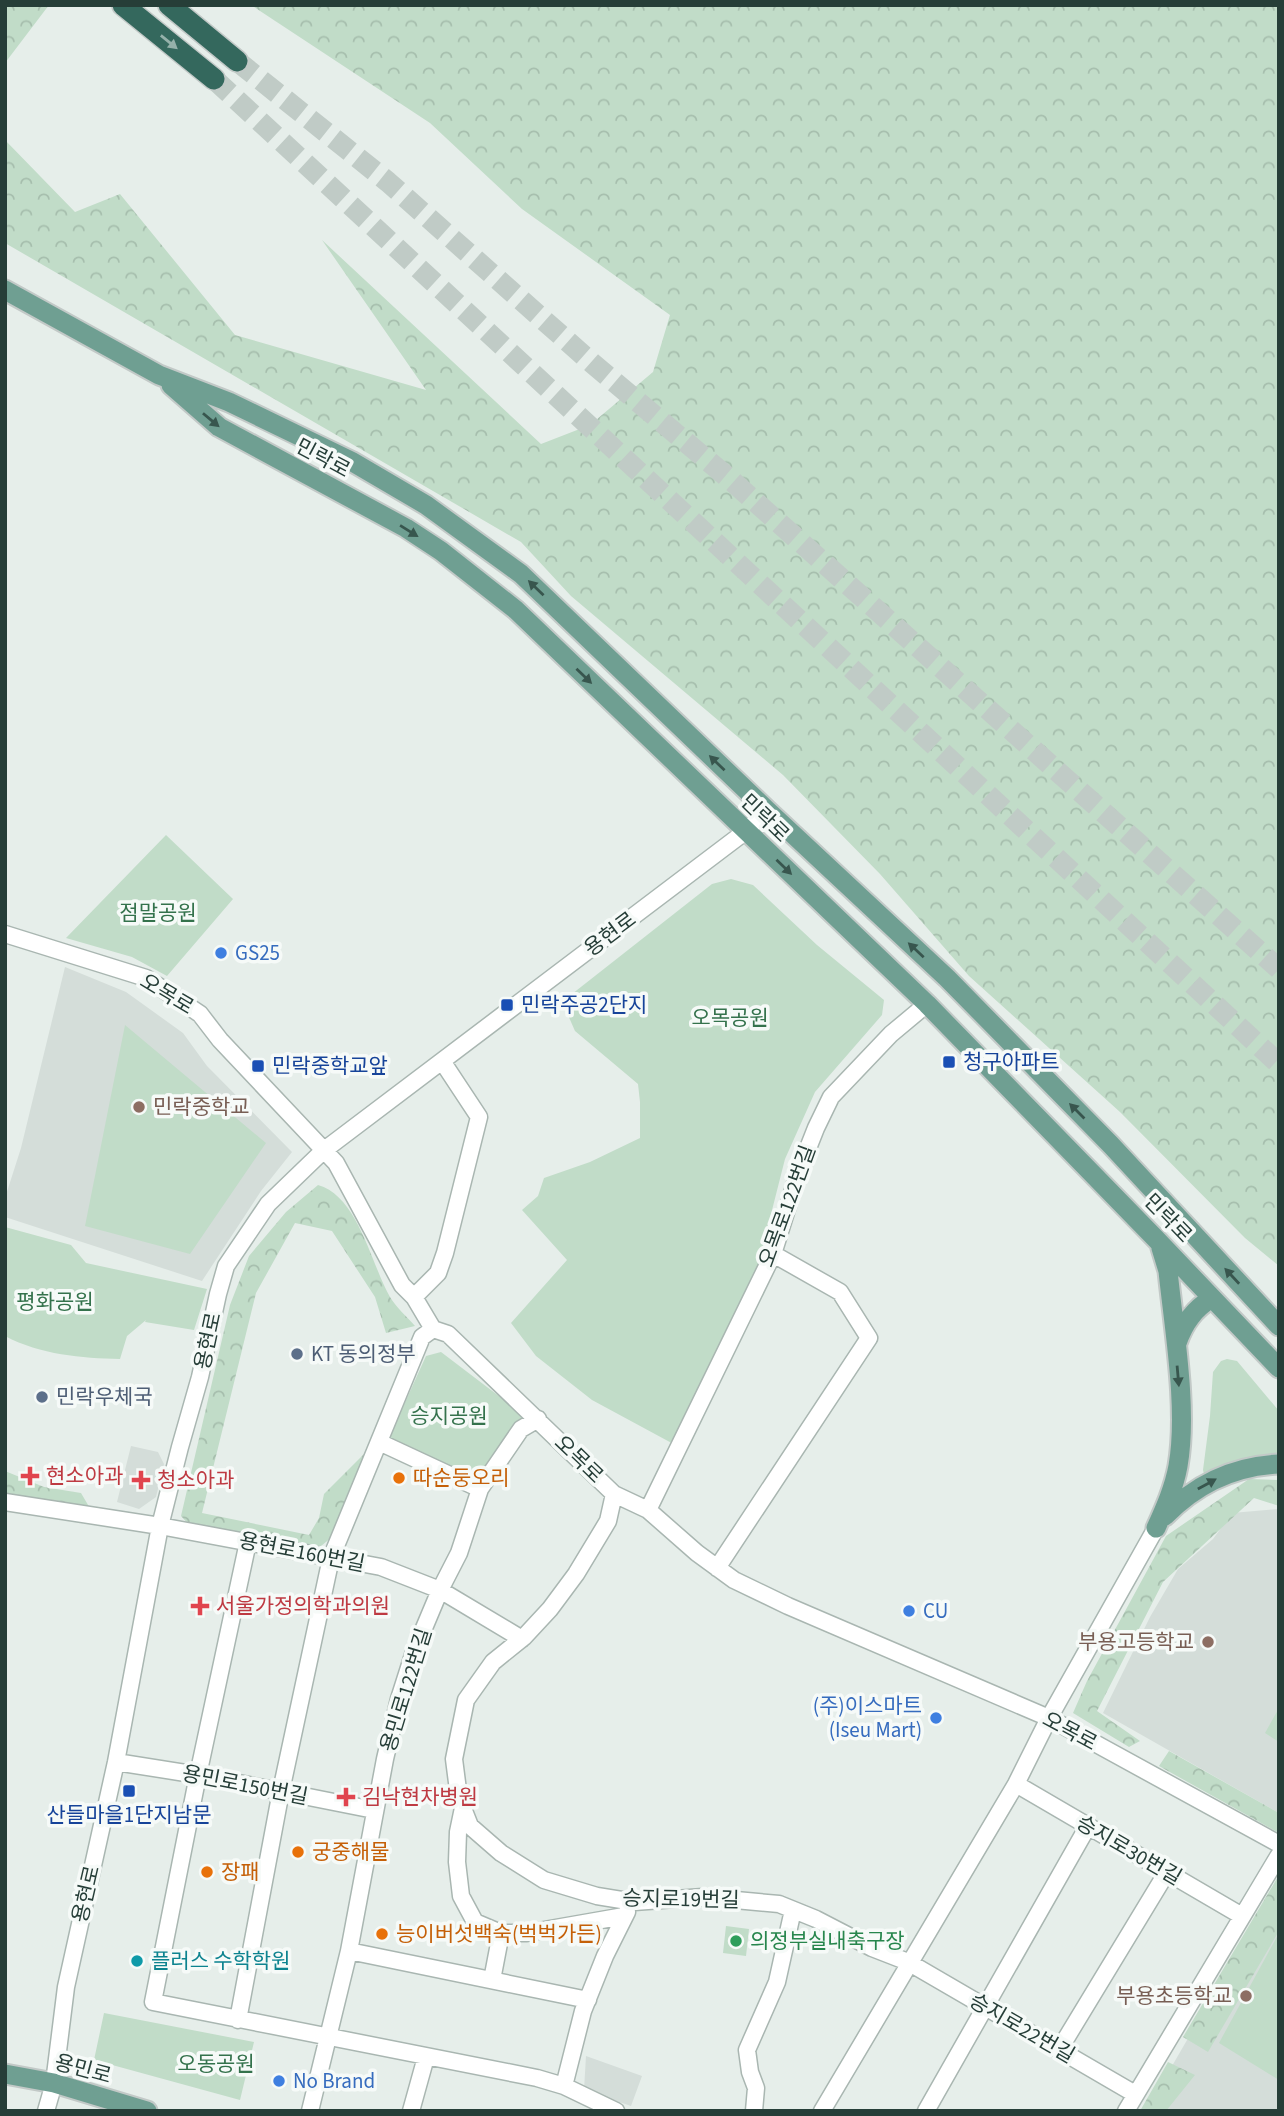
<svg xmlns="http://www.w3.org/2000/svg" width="1284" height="2116" viewBox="0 0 1284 2116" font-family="'Source Sans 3','Noto Sans KR',sans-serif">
	<defs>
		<pattern id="forest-crowns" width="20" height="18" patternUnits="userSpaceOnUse" patternTransform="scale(1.75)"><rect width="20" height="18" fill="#c1dcc8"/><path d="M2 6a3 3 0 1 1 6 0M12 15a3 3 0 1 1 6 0" fill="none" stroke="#a6bead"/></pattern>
	</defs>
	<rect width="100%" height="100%" fill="#e6eeea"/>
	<path fill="#d4ddd9" d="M65,967L126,992L183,1033L207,1066L292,1152L261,1191L202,1281L5,1217V1198L21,1148Z
		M131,1446L158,1452L164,1464L156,1497L139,1509L117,1502Z
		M1279,1509V1813L1103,1713L1150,1617L1178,1569L1213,1539L1232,1513Z
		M1279,1881V2111H1146Z
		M586,2056L642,2076L631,2106L584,2090Z"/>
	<path fill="#c1dcc8" d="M166,835L233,899L167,976L132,957L66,938Z
		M731,879L753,885L817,945L884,1000L882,1015L815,1092L785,1159L755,1277L679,1447L592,1400L536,1356L511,1323L567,1260L522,1210L538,1196L544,1178L590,1162L640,1138V1102L638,1084L575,1031L564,1006L572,994L712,884Z
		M125,1025L266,1143L190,1254L85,1226Z
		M5,1227L71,1245L86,1263L207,1289L194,1330L145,1322L146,1320L127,1336L120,1359C81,1358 41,1355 5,1336Z
		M441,1352L525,1416L478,1479L388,1440L426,1356Z
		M1227,1359L1237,1361L1279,1411V1460L1205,1478L1203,1470L1210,1416L1213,1372L1221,1361Z
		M1279,1708V1742L1265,1733Z
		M726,1926L749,1929L746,1956L723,1953Z
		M1279,1933V2080L1219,2043Z
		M104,2013L254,2042L240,2100L94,2060Z"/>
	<path fill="url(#forest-crowns)" d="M5,5H49L5,63Z
		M251,5H1279V1266L1245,1238L1120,1112L969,976L880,874L783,775L571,596L521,542L5,243V140L75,212L120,194L235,335L426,390L322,240L541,444L590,425L653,372L670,315L522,209L430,123Z
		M318,1185C358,1196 371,1264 390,1297C396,1307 407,1317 415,1326L386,1333L375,1297L332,1231L295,1223L256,1293L202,1513L309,1535L319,1518L324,1494L365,1453L332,1537L315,1551L191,1527L181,1516L230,1305L249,1256L286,1212Z
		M5,1471L44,1487L81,1493L91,1510L5,1497Z
		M1249,1479L1279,1480V1506L1254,1498L1163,1582L1097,1711L1140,1741L1129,1747L1073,1713L1087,1681L1166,1536Z
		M1169,1751L1279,1813V1833L1159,1766Z
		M1279,1875V1931L1208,2052L1183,2037Z
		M1168,2062L1195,2075L1166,2111H1140Z"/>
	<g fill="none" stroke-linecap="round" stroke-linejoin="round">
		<path stroke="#c0cbc6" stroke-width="21" stroke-dasharray="21 10" stroke-linecap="butt" d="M237,61L388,182L592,363L732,481L1279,969
			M214,79L1279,1064"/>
		<defs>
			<path id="minor" d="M5,934L146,978L200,1014L220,1040L336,1163L402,1285L414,1297L433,1329L448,1334L614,1494L648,1510L697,1553L734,1580L788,1606L1049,1718L1279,1844
				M414,1297L438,1273L445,1253L479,1117L442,1061
				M379,1442L480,1489
				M614,1494L608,1521L576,1574L550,1609L524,1637L493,1662L466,1700L454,1759L459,1798L470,1826L501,1853L544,1880L597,1896L634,1902L703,1897L779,1904L816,1919L872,1948L908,1962L1135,2094
				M5,1502L160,1526L381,1567L440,1590L522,1639
				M648,1510L773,1254L799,1171L816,1128L831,1097L891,1034L927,1004
				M248,1542L198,1775L153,2002L537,2078L564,2086L616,2111
				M717,1568L869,1338L840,1292L773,1254
				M116,1762L198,1775L374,1810
				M1016,1784L1242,1916
				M463,1808L458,1832L457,1862L461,1896L475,1922L501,1933H527L624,1916
				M349,1951L588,2000
				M492,1980L501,1933
				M238,2020L281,1791L331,1558L422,1337L433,1329
				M1059,2050L1167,1872
				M564,2086L583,2011L605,1956L627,1912
				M46,2111L54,2083L66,1987L116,1762L160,1526L180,1447L200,1377L218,1294L226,1266L268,1204L323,1151L746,831L767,810
				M310,2111L349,1951L385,1759L399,1699L414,1652L440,1590L459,1553L480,1489L521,1429L538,1419
				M411,2111L426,2057
				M754,2111L756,2088L750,2072L747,2050L777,1982L793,1910
				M822,2111L1016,1784L1049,1718L1156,1528
				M926,2111L1088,1826
				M1126,2111L1279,1855"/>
			<path id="major" d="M5,290L159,375L229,402L351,461L426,505L521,574L767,810L947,978L1111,1145L1279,1326
				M171,385L219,427L406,528L441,551L516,610L927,1004L1155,1238L1279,1368
				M1177,1343C1184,1323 1194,1309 1212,1298
				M1165,1516C1196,1484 1234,1466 1279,1464
				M1156,1528C1165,1508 1174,1488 1178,1466C1188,1409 1174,1330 1168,1271L1161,1248
				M5,2074L54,2083L147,2111"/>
			<path id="highway" d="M123,5L214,79
				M169,5L237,61"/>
		</defs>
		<use href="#minor" stroke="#a9b6b1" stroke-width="19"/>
		<use href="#major" stroke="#c2c9c7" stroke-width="23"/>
		<use href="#highway" stroke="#c2c9c7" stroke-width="24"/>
		<use href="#minor" stroke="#fff" stroke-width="16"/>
		<use href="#major" stroke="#6f9f92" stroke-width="19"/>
		<use href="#highway" stroke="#34685d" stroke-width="21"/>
	</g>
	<defs><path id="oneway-solid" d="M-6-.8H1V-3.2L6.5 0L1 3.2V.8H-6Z" transform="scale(1.75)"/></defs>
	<use fill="#95b1aa" href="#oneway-solid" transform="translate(169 42) rotate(39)"/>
	<g fill="#38564e">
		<use href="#oneway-solid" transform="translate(211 420) rotate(40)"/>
		<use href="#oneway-solid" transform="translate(409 531) rotate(32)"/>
		<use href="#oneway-solid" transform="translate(536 588) rotate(-136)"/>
		<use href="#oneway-solid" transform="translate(584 676) rotate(44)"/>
		<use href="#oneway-solid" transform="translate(717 763) rotate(-136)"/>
		<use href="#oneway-solid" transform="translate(784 867) rotate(44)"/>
		<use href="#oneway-solid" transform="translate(916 950) rotate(-137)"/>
		<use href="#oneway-solid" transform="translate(1077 1111) rotate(-135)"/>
		<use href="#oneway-solid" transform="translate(1232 1276) rotate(-133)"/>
		<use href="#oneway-solid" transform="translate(1178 1376) rotate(85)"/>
		<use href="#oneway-solid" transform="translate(1207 1484) rotate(-29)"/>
	</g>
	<g fill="#3f7fe0" stroke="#f6faf8" stroke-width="2.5">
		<circle cx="221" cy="953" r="7"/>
		<circle cx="909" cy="1611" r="7"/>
		<circle cx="936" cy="1718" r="7"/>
		<circle cx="279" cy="2081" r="7"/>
	</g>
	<g fill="#1a4fb4" stroke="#f6faf8" stroke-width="2.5">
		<rect x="500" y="998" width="14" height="14" rx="3.5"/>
		<rect x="942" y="1055" width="14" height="14" rx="3.5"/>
		<rect x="251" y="1059" width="14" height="14" rx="3.5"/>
		<rect x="122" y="1784" width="14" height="14" rx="3.5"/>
	</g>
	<g fill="#8d6e63" stroke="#f6faf8" stroke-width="2.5">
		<circle cx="139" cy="1107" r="7"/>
		<circle cx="1208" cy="1642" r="7"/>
		<circle cx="1246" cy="1996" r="7"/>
	</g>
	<g fill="#5c6f8a" stroke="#f6faf8" stroke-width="2.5">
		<circle cx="297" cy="1354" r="7"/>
		<circle cx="42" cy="1397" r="7"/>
	</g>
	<g fill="#e0444e" stroke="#f6faf8" stroke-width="2.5">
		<path d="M26.5 1465.5h7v7h7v7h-7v7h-7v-7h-7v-7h7z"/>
		<path d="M137.5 1469.5h7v7h7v7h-7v7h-7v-7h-7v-7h7z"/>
		<path d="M196.5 1595.5h7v7h7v7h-7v7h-7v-7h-7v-7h7z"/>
		<path d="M342.5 1786.5h7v7h7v7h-7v7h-7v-7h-7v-7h7z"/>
	</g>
	<g fill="#e8710a" stroke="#f6faf8" stroke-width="2.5">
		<circle cx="399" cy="1478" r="7"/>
		<circle cx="298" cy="1852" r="7"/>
		<circle cx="207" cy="1872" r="7"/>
		<circle cx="382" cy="1934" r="7"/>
	</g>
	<circle fill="#2e9e5b" stroke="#f6faf8" stroke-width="2.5" cx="736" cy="1941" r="7"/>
	<circle fill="#0f9aa8" stroke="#f6faf8" stroke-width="2.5" cx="137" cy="1961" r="7"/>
	<g text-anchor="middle" stroke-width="7" stroke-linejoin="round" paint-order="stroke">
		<g font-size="21" fill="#263e38" stroke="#f6faf8">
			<text transform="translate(323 458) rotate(28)" y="7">민락로</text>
			<text transform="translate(765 818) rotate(44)" y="7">민락로</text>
			<text transform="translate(610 934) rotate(-37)" y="7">용현로</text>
			<text transform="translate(167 994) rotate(31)" y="7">오목로</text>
			<text transform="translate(787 1206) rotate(-70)" y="7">오목로122번길</text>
			<text transform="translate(1168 1218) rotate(46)" y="7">민락로</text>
			<text transform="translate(208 1341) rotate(-78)" y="7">용현로</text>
			<text transform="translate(579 1459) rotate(44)" y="7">오목로</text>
			<text transform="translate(302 1552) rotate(11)" y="7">용현로160번길</text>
			<text transform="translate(406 1690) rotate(-73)" y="7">용민로122번길</text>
			<text transform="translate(1070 1731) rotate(28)" y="7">오목로</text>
			<text transform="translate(245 1785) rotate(11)" y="7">용민로150번길</text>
			<text transform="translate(1129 1850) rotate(30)" y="7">승지로30번길</text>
			<text transform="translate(86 1894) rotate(-77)" y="7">용현로</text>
			<text transform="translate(681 1899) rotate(1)" y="7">승지로19번길</text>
			<text transform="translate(1022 2028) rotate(30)" y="7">승지로22번길</text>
			<text transform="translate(83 2069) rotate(15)" y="7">용민로</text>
		</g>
		<g font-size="21" fill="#34724c" stroke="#f6faf8">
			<text x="158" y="920">점말공원</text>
			<text x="730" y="1025">오목공원</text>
			<text x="55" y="1309">평화공원</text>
			<text x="449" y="1423">승지공원</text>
			<text x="216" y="2071">오동공원</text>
		</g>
		<g font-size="21" fill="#366cbe" stroke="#f6faf8" text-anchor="start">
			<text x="235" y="960">GS25</text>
			<text x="923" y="1618">CU</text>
			<text x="922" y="1713" text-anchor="end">(주)이스마트<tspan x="922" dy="24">(Iseu Mart)</tspan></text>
			<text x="293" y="2088">No Brand</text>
		</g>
		<g font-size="21" fill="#164399" stroke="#f6faf8" text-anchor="start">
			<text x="521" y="1012">민락주공2단지</text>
			<text x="963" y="1069">청구아파트</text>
			<text x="272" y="1073">민락중학교앞</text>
			<text x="129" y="1822" text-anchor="middle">산들마을1단지남문</text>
		</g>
		<g font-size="21" fill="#785e54" stroke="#f6faf8" text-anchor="end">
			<text x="153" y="1114" text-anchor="start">민락중학교</text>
			<text x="1194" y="1649">부용고등학교</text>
			<text x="1232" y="2003">부용초등학교</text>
		</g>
		<g font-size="21" fill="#4e5e75" stroke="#f6faf8" text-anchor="start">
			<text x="311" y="1361">KT 동의정부</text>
			<text x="56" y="1404">민락우체국</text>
		</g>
		<g font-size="21" fill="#be3a42" stroke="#f6faf8" text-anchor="start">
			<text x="46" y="1483">현소아과</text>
			<text x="157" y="1487">청소아과</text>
			<text x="216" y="1613">서울가정의학과의원</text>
			<text x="362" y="1804">김낙현차병원</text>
		</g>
		<g font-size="21" fill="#c56008" stroke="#f6faf8" text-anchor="start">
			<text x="413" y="1485">따순둥오리</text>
			<text x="312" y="1859">궁중해물</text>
			<text x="221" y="1879">장패</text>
			<text x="396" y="1941">능이버섯백숙(벅벅가든)</text>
		</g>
		<g font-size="21" fill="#27864d" stroke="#f6faf8" text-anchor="start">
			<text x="750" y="1948">의정부실내축구장</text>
		</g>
		<g font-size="21" fill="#0d838f" stroke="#f6faf8" text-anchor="start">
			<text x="151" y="1968">플러스 수학학원</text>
		</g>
	</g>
	<rect width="1284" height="2116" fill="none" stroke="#263e38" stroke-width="14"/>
</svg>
